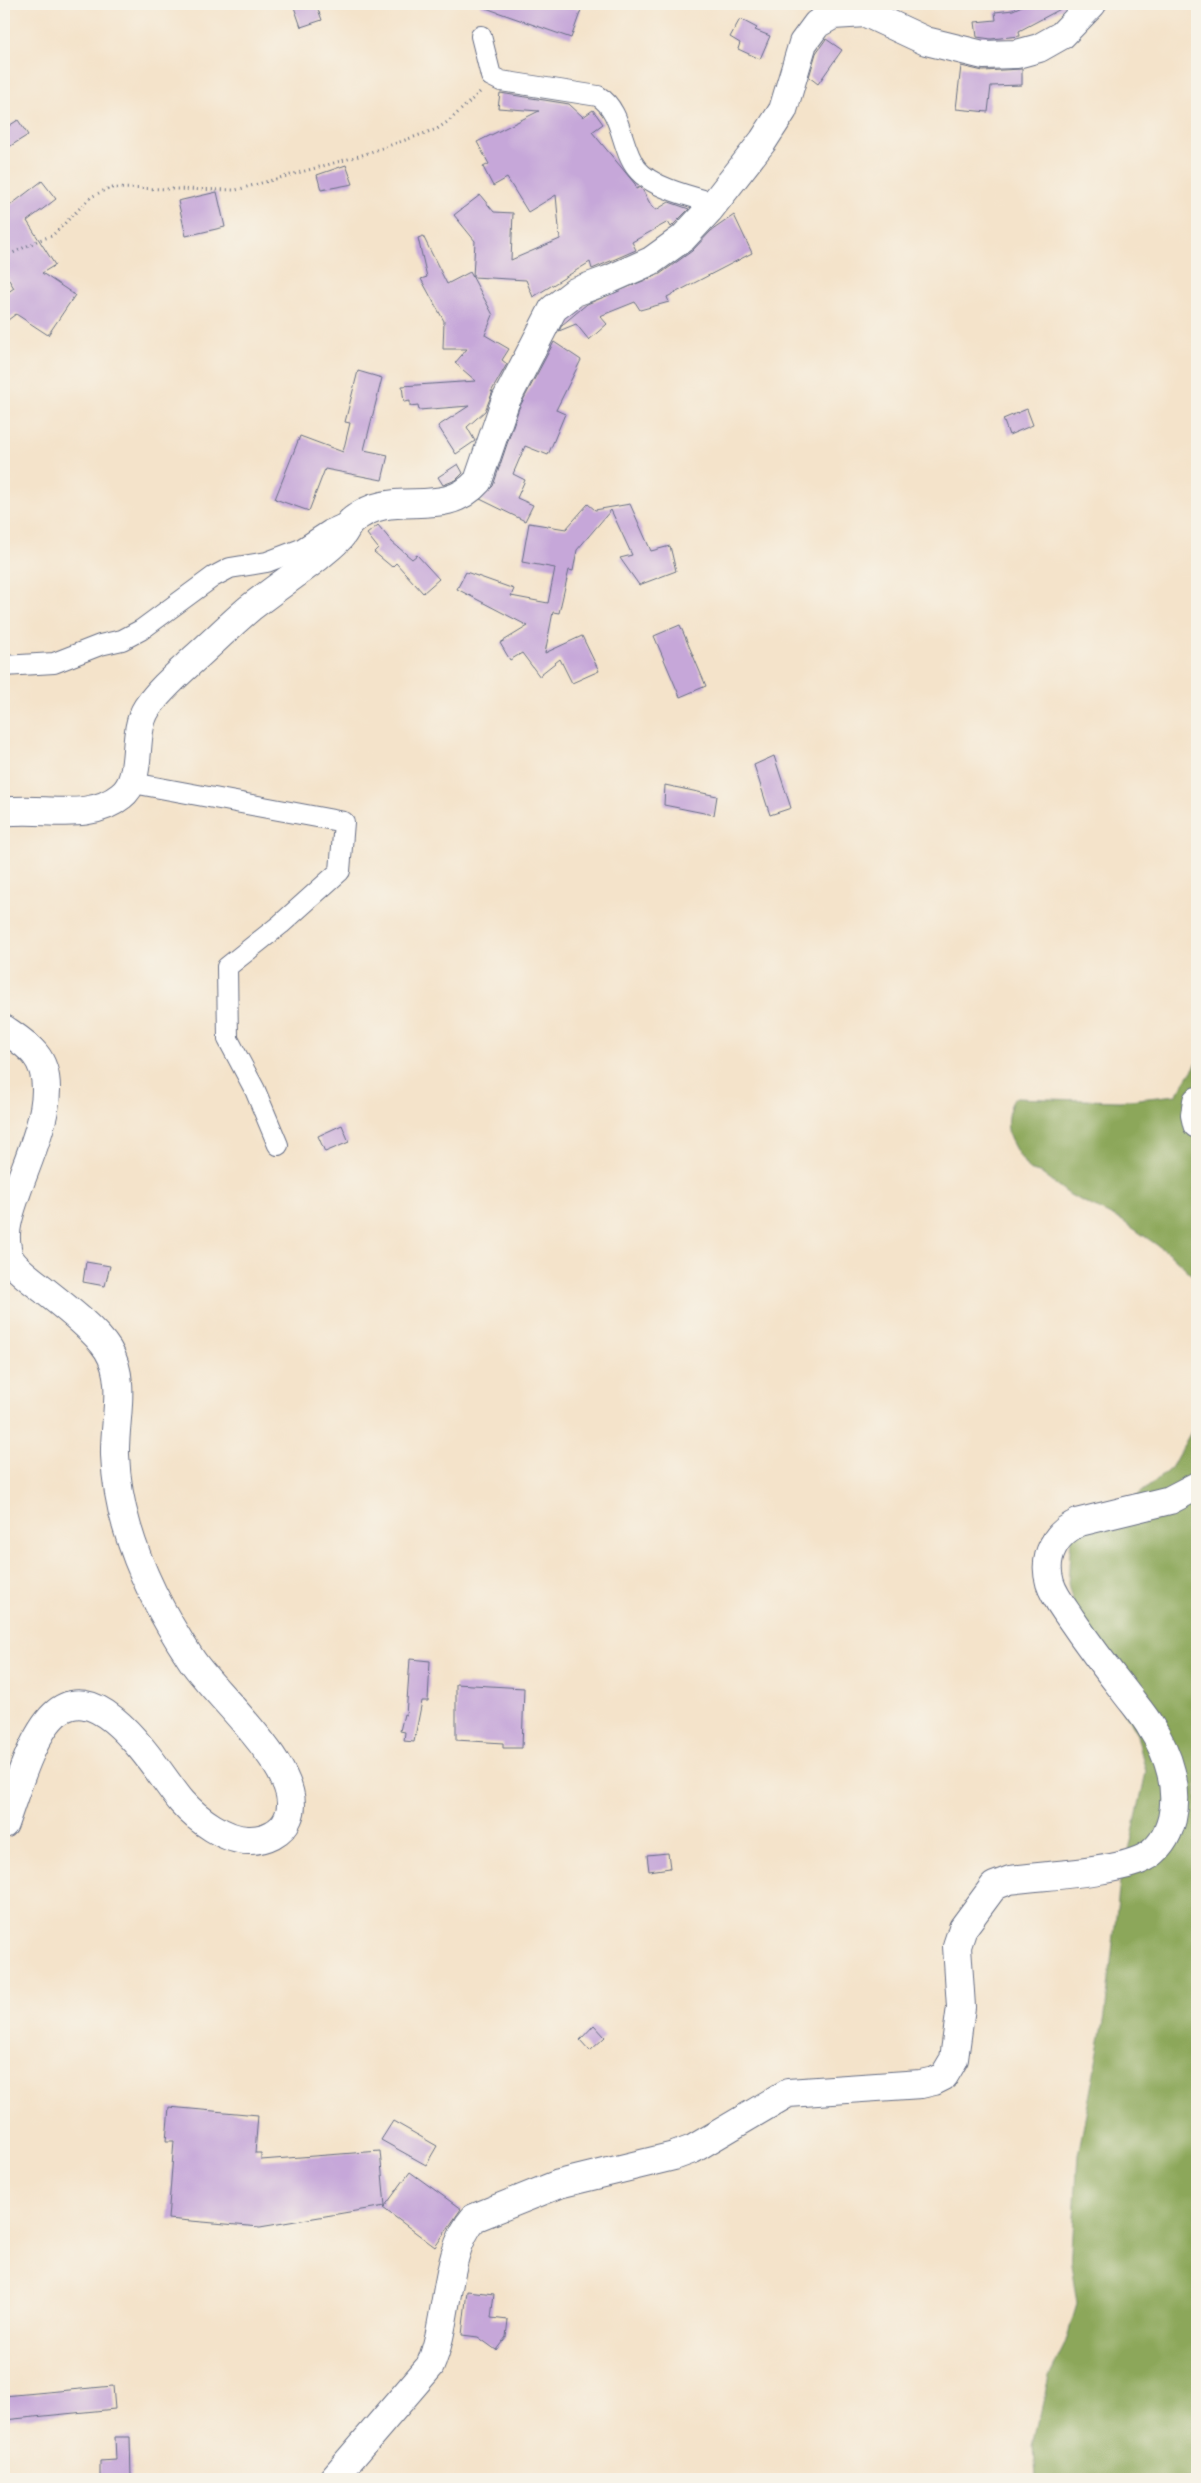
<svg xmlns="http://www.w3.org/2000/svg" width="1201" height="2483" viewBox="0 0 1201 2483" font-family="'Gochi Hand',sans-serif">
	<rect width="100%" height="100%" fill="#f7f3e8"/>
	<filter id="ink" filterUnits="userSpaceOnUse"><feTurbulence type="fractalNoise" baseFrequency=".02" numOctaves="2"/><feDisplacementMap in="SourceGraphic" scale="10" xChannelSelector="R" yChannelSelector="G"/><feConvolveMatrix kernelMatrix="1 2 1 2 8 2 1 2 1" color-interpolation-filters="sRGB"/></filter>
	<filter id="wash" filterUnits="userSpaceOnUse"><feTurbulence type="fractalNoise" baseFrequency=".0096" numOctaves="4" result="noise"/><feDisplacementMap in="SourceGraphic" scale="20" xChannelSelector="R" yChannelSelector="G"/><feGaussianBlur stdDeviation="1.12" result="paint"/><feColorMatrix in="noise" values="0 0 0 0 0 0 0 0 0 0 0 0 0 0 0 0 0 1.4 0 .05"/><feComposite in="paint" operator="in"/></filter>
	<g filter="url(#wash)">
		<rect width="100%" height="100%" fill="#f4e3ca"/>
		<path fill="#8ca75a" stroke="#546b5c" d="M1197,1063V1279L1170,1254L1121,1220L1070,1195L1042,1174L1029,1170C1012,1144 999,1129 1014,1098L1120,1101L1176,1095Z
			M1197,1421V2479H1035L1033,2445L1049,2376L1065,2344L1077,2304L1071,2265L1078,2155L1105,2015L1120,1881L1126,1865L1146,1772L1136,1731L1086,1651L1068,1584L1071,1534L1109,1519L1171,1468Z"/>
		<g id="blocks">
			<path fill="#c6a7d9" d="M293,4H316L322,20L301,27Z
				M480,4H563L581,10L571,38L480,6Z
				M1026,4H1070L1019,31L1020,36L991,39L977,37L975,22L996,20L995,12L1013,10Z
				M740,19L757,28L755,30L770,36L760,59L738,49L740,43L730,37Z
				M826,39L842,50L818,84L809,77L816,53Z
				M961,66L983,71L1022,69V85L991,86L988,112L956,109Z
				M500,93L569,104L583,117L593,110L603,124L592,132L635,184L636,189L640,187L642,189L652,207L656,210L669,202L689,209L671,227L668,222L632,242L636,250L592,269L590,262L533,297L526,280L473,277L475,241L454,215L480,195L494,212L513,213L511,260L560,239L556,195L528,212L507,178L493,186L483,167L489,164L477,142L539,111L498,108Z
				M18,120L28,135L4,150V129Z
				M346,165L353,184L321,190L317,175Z
				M42,181L56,199L27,221L55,265L42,273L75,295L48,335L16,314L4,323V295L14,288L4,272V210Z
				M217,192L225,227L186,236L178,201Z
				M734,215L752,253L667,297L669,302L640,310L635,302L600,316L607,324L589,340L576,324L559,331L562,325L587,304L660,274L692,251L711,231Z
				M423,236L447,284L470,272L493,315L485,335L509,349L502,360L507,364L491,392L493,391L485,411L467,427L475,441L456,454L438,426L469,406L419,410L418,405L410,406V401L404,402L402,386L476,381L455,363L467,349H443L444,321L421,279L427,277L418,238Z
				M554,342L581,360L556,410L565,414L548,455L525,446L513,474L525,480L517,498L533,505L525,521L480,499L493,486L519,408Z
				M358,371L382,378L364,450L388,455L382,480L325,469L309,511L275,499L300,436L343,452L350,423L345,422Z
				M1027,409L1033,425L1009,435L1003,419Z
				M458,464L463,473L456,480L443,485L438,477Z
				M588,504L595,510L630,504L651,551L670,546L676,571L639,585L620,558L632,555L611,510L577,550L573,571L569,570L559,613L553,612L545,653L582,636L599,671L572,683L560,659L541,674L540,677L522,653L510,660L500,643L528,626L457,589L466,572L514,589L511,596L548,603L555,568L522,562L529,523L566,529Z
				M378,525L392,542L412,559L417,555L439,579L423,593L396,563L392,567L374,552L378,548L367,534Z
				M680,625L706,686L680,697L654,636Z
				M774,756L791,808L770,815L754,765Z
				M665,785L717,796L714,815L664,805Z
				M342,1125L349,1142L325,1152L318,1136Z
				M86,1262L110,1266L105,1286L83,1282Z
				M410,1659L430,1661L428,1701H422L414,1742L404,1741L405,1732L400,1731L404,1714L406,1715Z
				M456,1684L524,1688L522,1748H503V1743L456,1740Z
				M668,1853L670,1868L649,1871L647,1855Z
				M594,2025L605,2037L590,2051L580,2040Z
				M169,2107L258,2115L255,2153H261V2160L380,2151L385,2206L410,2172L461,2209L435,2247L383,2208L385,2206L260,2227L168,2219L174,2141H166Z
				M393,2121L437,2146L426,2165L381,2140Z
				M467,2291L494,2294L491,2318L508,2320L506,2337L496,2350L478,2337L462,2335Z
				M113,2386L115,2409L4,2420V2396Z
				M115,2437H130L131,2479H100V2461L116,2460Z"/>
		</g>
	</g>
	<g filter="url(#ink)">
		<use href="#blocks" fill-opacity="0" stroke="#676e84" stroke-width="1"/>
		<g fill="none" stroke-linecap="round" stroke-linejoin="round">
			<defs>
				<path id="street" d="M481,36L491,76L501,81L598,96C623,111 620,148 637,169C652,188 693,197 714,203
					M4,666L54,663L100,645L122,640L141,630L213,577L230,568L267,562L301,549L330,530L348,522
					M133,783L344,822L340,871L281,924L227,967L228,1039L255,1090L278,1145"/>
				<path id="secondary" d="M4,812C42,806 88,823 121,796C145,778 130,734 147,708C160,689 178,674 194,659C213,642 231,624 250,608C272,591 295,575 317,558C325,551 336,543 342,535C346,530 348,523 353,520C394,486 442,522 478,481L505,402L553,309L575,292L608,280L651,261L683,238L709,210L763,141L783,110L803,43L817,24L833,15L866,13L926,41L983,55L1017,54L1039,48L1062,35L1092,4
					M4,1029C14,1036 27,1044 35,1054C64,1089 28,1157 16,1194C11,1208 5,1225 6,1239C6,1244 8,1255 10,1259C16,1269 30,1279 39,1286C59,1302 95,1329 108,1350C127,1381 114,1420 115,1455C116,1479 120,1504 127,1527C140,1572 165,1620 191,1659C214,1695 309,1774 288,1818C282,1833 265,1840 250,1840C226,1841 197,1819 182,1802C158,1774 100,1671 54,1715C31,1737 15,1794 4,1824
					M1197,1101L1195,1115L1197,1124
					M333,2479L430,2366C449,2323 444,2251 474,2218L559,2184L674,2156L693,2149L788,2093L921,2084L934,2081L944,2076L954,2059L961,2007L957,1946L963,1928L994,1886L1010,1880C1046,1875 1113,1873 1144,1858C1159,1850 1168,1835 1172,1819C1179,1788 1169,1755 1152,1729C1145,1716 1134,1704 1125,1692C1106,1668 1088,1644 1071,1619C1063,1607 1054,1596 1050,1583C1042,1556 1056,1532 1080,1522L1170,1500L1197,1486"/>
			</defs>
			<use href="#street" stroke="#676e84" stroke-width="22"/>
			<use href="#secondary" stroke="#676e84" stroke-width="30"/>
			<path stroke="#676e84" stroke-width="3" stroke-dasharray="1 4" stroke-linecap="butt" d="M4,254H11L39,240L52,236L91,197L109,188L236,190L359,156L437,129L449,121L480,92"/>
			<use href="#street" stroke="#fff" stroke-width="20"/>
			<use href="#secondary" stroke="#fff" stroke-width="28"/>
		</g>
	</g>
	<rect width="1201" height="2483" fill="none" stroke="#f7f3e8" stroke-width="20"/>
</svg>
